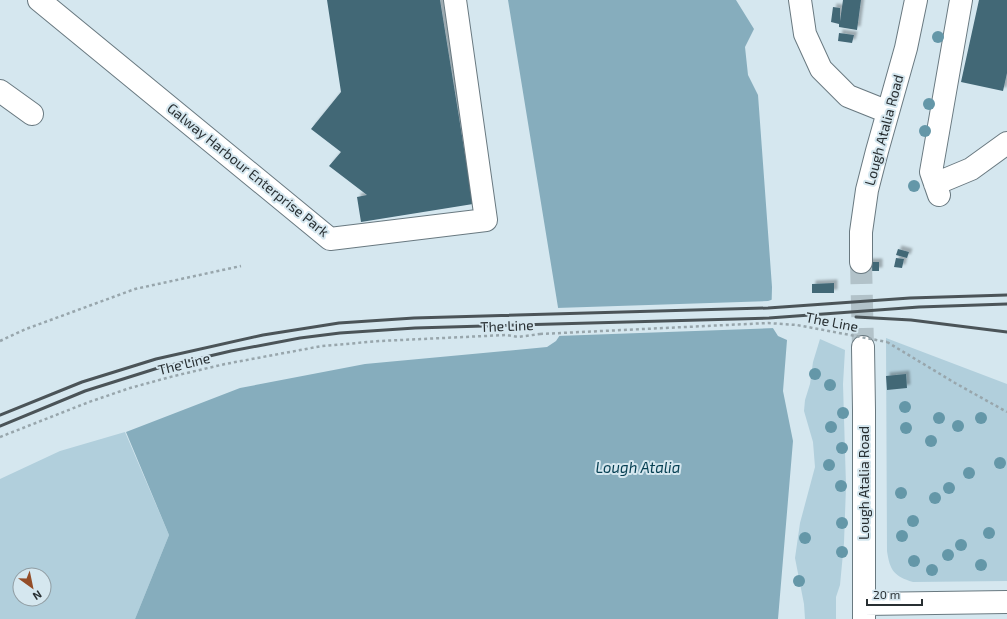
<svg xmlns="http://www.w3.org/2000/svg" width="1007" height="619" viewBox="0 0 1007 619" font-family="'Exo 2',sans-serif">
	<defs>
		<filter id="shadow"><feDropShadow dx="3.5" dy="-3.5" stdDeviation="1" flood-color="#0004"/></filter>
	</defs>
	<rect width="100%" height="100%" fill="#d5e7ef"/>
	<path fill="#b1cfdc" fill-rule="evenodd" d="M886,338L1007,384V581L913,582C894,576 890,571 887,551Z
		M820,339L845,350L843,384L846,486L844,543L840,585L836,597V619H805L804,604L795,558L800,523L815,467L813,442L804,411L805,400L810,384L813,362Z
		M125,432L169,535L135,619H0V479L60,451ZM20,575H44V599H20Z"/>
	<path fill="#86adbd" d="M508,0H736L754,29L745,47L748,75L758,95L772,287L771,325L778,336L787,340L783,391L793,441L778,619H135L169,535L126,432L240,388L365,364L547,347L556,341L562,332Z"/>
	<path fill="#d5e7ef" d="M774,299L773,325L775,328L557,336L560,332L556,308L768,301Z"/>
	<path fill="#426776" filter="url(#shadow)" d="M327,0H440L473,204L361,222L357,197L367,195L329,166L341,152L311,129L341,92Z
		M843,0H861L857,30L839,27V24L831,22L833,7L840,8V21Z
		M979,0H1007V73L1003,91L961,82Z
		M839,33L854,35L852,43L838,41Z
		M898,249L909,252L907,258L896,255Z
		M896,258L904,259L902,268L894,267Z
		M865,262H879V271H865Z
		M834,283V293H812V284Z
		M906,374L907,388L887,390L886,376Z"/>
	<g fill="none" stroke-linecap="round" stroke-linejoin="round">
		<path stroke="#b2c2c9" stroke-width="22" stroke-dasharray="22 11" stroke-linecap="butt" d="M861,262L863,347"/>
		<defs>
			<path id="minor" d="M39,0L330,239L486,220L455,0
				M800,0L805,34L821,69L848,96L888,112
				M0,91L32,114
				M935,184L971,169L1007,143
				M939,195L931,172L961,0
				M861,262V232L867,190L877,151L906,48L916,0
				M863,347L864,410V619
				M864,604L1007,602"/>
		</defs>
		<use href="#minor" stroke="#697980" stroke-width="24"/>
		<path stroke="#98a6ac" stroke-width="2.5" stroke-dasharray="3 3" stroke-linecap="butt" d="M0,341L26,329L135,289L241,266
			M887,342L955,383L1007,412
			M0,437L89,402L130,388L174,376L225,364L322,346L380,341L506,335L518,337L540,334"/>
		<use href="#minor" stroke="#fff" stroke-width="22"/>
		<path stroke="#4b5458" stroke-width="3" d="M856,317L911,320L1007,332
			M0,415L82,382L156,359L263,335L339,323L414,318L768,308L910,298L1007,295
			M0,426L85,391L158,368L231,351L300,338L340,333L415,328L769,318L919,307L1007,304"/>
		<path stroke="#98a6ac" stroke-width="2.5" stroke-dasharray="3 3" stroke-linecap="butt" d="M540,334L768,323L797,325L887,342"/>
	</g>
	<g fill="#6497a8">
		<circle cx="938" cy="37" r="6"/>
		<circle cx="929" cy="104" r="6"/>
		<circle cx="925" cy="131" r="6"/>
		<circle cx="914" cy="186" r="6"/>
		<circle cx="815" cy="374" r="6"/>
		<circle cx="830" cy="385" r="6"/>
		<circle cx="905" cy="407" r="6"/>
		<circle cx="843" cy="413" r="6"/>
		<circle cx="939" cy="418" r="6"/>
		<circle cx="981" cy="418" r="6"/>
		<circle cx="958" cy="426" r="6"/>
		<circle cx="831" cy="427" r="6"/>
		<circle cx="906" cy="428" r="6"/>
		<circle cx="931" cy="441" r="6"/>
		<circle cx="842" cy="448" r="6"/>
		<circle cx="1000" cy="463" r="6"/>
		<circle cx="829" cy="465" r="6"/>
		<circle cx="969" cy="473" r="6"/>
		<circle cx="841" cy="486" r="6"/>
		<circle cx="949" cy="488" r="6"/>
		<circle cx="901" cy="493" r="6"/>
		<circle cx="935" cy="498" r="6"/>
		<circle cx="913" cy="521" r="6"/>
		<circle cx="842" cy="523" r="6"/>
		<circle cx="989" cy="533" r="6"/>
		<circle cx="902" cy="536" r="6"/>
		<circle cx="805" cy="538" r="6"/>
		<circle cx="961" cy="545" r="6"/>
		<circle cx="842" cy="552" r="6"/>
		<circle cx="948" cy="555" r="6"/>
		<circle cx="914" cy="561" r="6"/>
		<circle cx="981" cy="565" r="6"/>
		<circle cx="932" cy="570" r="6"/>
		<circle cx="799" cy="581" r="6"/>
	</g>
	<g text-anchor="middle" stroke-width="4" stroke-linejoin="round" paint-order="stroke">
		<g font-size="14" fill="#282f32" stroke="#d5e7ef">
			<text transform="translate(884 130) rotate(-75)" y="5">Lough Atalia Road</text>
			<text transform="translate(248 170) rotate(39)" y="5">Galway Harbour Enterprise Park</text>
			<text transform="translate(832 322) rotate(11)" y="5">The Line</text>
			<text transform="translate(507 326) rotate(-2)" y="5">The Line</text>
			<text transform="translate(184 364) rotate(-14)" y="5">The Line</text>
			<text transform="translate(864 483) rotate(-90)" y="5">Lough Atalia Road</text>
		</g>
		<g font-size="15" font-style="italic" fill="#063f52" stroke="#d5e7ef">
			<text x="638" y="473">Lough Atalia</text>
		</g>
	</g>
	<g transform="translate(32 587) rotate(147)"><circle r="19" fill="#d5e7ef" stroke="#909da3"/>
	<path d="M0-3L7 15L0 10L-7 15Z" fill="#944d28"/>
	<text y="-6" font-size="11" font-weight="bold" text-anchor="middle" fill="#282f32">N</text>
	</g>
	<path d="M867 599v6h55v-6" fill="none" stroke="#282f32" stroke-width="2"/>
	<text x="873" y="599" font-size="12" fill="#282f32" stroke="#d5e7ef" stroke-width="3" paint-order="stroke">20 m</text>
</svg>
